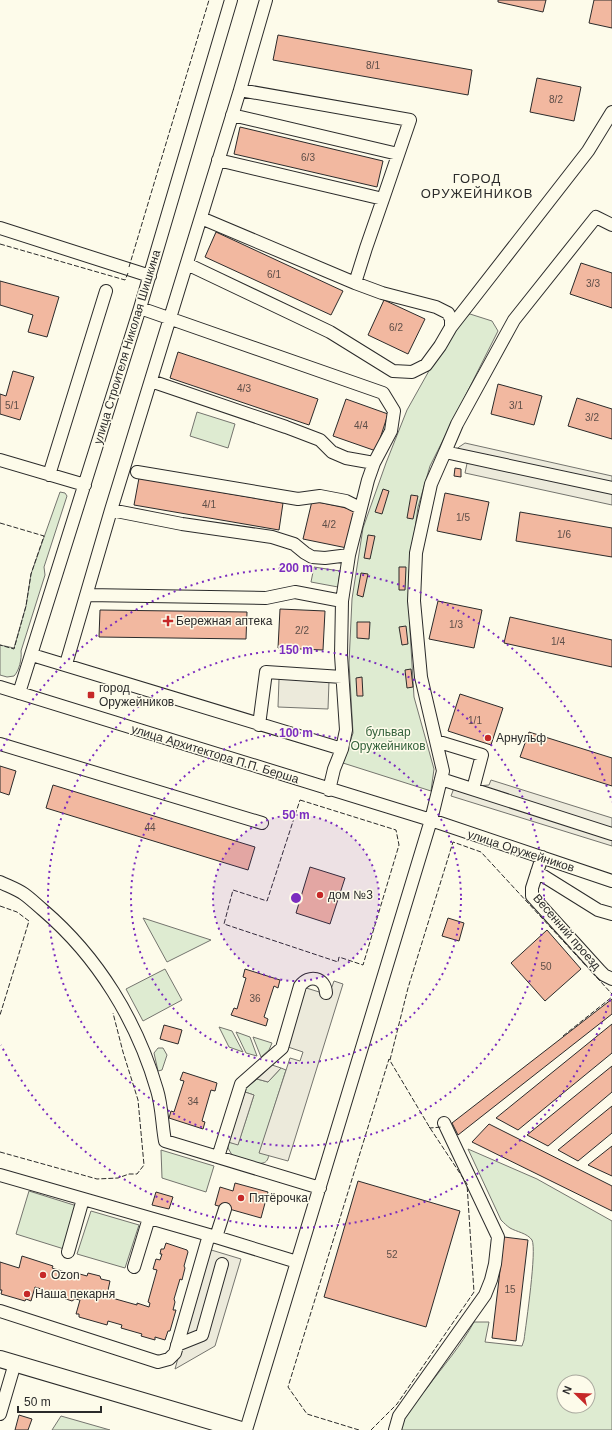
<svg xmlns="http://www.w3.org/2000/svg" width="612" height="1430" viewBox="0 0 612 1430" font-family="Helvetica,sans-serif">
	<rect width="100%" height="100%" fill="#fdfbea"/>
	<path fill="#deebd1" stroke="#74746e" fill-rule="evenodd" d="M470,314L492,321L498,331L430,466L418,507L409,572L410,631L414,697L434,769L431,791L343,763L353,733L349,663L352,599L363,528L386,463L407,410L430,369L460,320Z
		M197,412L235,424L228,448L190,436Z
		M60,492L65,493L67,496L44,567L45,575L21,651C22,659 19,671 14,676L7,677L0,675V645L14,648L26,606L31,574Z
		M314,567L340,571L338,587L311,582Z
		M143,918L211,940L167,962Z
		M165,969L182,1000L143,1021L126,989Z
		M219,1027L232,1031L243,1052L229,1047Z
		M236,1032L250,1037L257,1056L246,1053Z
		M253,1037L272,1043L269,1050L261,1057Z
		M158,1048H163L167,1055L162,1070L158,1071L154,1053Z
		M281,1068L286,1070L260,1152L269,1155C268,1159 267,1162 263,1163C258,1165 237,1158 232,1155L228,1148V1142L238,1144L254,1095L245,1092V1089L257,1079L268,1082Z
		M468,1149L537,1179L612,1221V1430H401C404,1414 417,1400 427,1388C443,1366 461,1346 474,1322H489L485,1342L522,1346L524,1340C526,1324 537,1250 532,1240C527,1233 517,1232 510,1228C507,1226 504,1223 501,1220ZM564,1382H588V1406H564Z
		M161,1150L214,1166L206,1192L162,1178Z
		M29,1191L77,1206L64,1249L16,1234Z
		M91,1211L139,1225L125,1268L77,1254Z
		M61,1416L110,1430H52Z"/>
	<path fill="#eceadb" stroke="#74746e" d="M465,443L612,476V505L465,473L469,454L455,451L459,447Z
		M279,679L329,681L328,709L278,707Z
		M491,780L612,818V846L451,796L454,788L489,785Z
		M334,981L343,984L288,1161L259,1153L290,1058L300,1061L303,1052L285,1046L303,987L329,995Z
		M272,1065L281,1068L268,1082L257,1079Z
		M245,1092L254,1095L238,1145L228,1142Z
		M208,1249L241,1259L215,1346L175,1369Z"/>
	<path fill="#f2b8a0" stroke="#2b2b2b" d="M498,0H546L543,12L498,2Z
		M594,0H612V28L589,23Z
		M278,35L472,70L468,95L273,60Z
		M537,78L581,87L574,121L530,112Z
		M240,127L383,161L377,187L234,154Z
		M216,232L343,291L331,315L205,257Z
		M581,263L612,273V308L570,294Z
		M0,281L59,297L47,337L28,332L33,315L0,305Z
		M384,300L425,319L408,354L368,335Z
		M178,352L318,399L309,425L170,378Z
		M13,371L34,377L20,420L0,414V394L6,396Z
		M498,384L542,396L534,425L491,414Z
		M577,398L612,409V439L568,426Z
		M346,399L388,414L376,451L333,436Z
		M455,468L461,469V477L454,476Z
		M139,478L283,503L279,530L134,505Z
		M383,489L389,491L382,514L375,512Z
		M445,493L489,502L481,540L437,531Z
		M411,495L418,496L413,519L407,518Z
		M312,501L356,510L347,548L303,539Z
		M520,512L612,528V557L516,541Z
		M368,535L375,536L370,559L364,558Z
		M399,567H406L405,590H399Z
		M361,573L368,574L363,597L357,595Z
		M438,601L482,610L474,648L429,639Z
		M280,609L325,611L323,650L278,648Z
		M100,610L247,612L246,639L99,637Z
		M510,617L612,640V667L504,643Z
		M357,622H370L369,639L357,638Z
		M406,626L408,644L402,645L399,627Z
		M411,669L413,687L407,688L405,670Z
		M362,677L363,696H357L356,678Z
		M460,694L503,708L491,745L448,731Z
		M529,732L612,758V786L520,757Z
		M0,766L16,771L9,795L0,792Z
		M53,785L255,847L248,870L46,808Z
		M310,867L345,878L330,924L296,913Z
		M448,918L464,923L459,941L442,936Z
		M547,930L581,969L545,1001L511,963Z
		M245,969L280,980L278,988L274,986L264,1017L268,1019L266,1026L231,1015L234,1008L237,1009L246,978L243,977Z
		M612,999V1014L458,1135L452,1123Z
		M612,1024V1053L518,1130L496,1118Z
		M164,1025L182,1030L178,1044L160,1039Z
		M612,1066V1092L548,1146L527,1135Z
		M183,1072L217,1083L215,1091L211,1090L202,1121L205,1122L203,1129L169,1118L171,1111L174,1112L184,1081L180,1080Z
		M612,1106V1133L578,1161L558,1150Z
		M489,1124L612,1186V1211L472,1142Z
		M612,1146V1176L588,1165Z
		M358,1181L460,1211L426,1327L324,1297Z
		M235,1183L268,1192L261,1218L215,1205L220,1187L233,1191Z
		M156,1192L173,1197L169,1209L152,1205Z
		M504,1237L528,1240L516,1341L492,1338Z
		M166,1243L187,1250L188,1252L184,1266L185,1268L182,1280L180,1279L174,1299L175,1302L173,1310H176L170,1331H168L165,1340L155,1337V1340L141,1336L142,1334L121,1328L122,1325L108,1321L107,1325L79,1317V1314H76L80,1300L75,1299L72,1301L63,1298L64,1296L52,1292L51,1295L40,1291L41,1289L35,1287L31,1301L26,1299L25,1301L1,1294L2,1290H0V1262L19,1268L22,1256L53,1266L52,1268L75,1275L76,1273L87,1276L88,1273L100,1276L101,1279L110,1281L107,1295L113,1297L112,1298L137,1305V1303L149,1307L150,1303L148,1302L157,1270L153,1269L156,1259L160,1260L162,1254H160L161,1249H164Z
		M19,1415L32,1419L28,1430H15Z"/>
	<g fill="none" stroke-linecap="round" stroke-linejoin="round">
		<defs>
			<path id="minor" d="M240,90L266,0
				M232,115L398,154
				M0,228L150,276
				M187,264L330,332L393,371L412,372L426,365L440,346L451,327V319L448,313L436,307L382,293L355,283L201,218
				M355,283L366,248L383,199
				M140,308L383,393L394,411L391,431L374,463L368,480L349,555L342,601L341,655L346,730L342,749L334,769L329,790
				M451,327L588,151L612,112
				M151,381L286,427L320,440L332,452L346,458L374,463
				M445,452L457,424L514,320L596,217L612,225
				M0,460L85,485
				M137,472L298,499L320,496L346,501L360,508
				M49,475L106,291
				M111,510L182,524L272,537L294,544L305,553L312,557L325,558L349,555
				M87,595L266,598L295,592L342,601
				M32,655L342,749
				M66,664L111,510L240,90L410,120L383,199L218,160
				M0,687L431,820L612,881
				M19,693L140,308L231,0
				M259,725L266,672L342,677
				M436,741L482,755L473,789
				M0,744L262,823
				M441,779L612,834
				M542,857L532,888V896L600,971L604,975L612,979
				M537,872L598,910L612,914
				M0,882C8,886 17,889 24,894C31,899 37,905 43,910C98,957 137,1021 157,1090C162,1106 162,1125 165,1141L320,1188
				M218,1157L241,1084L282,1048L300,986C309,974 325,977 326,993
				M0,1175L216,1237L297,1262
				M216,1237L225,1209
				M68,1252L83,1199
				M134,1267L149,1218
				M0,1311L158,1362L169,1359L175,1353L209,1235
				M177,1345L202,1335L222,1264
				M0,1414L15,1363
				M246,1430L431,820L443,771L421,677L414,601L416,553L431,484L445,452L612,488
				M395,1430L399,1416L485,1295L491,1280L495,1264L498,1237L444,1123"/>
			<path id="major" d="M0,1359L241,1430"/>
		</defs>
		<use href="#minor" stroke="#2b2b2b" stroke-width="14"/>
		<use href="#major" stroke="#2b2b2b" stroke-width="18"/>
		<use href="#minor" stroke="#fdfbea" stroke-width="12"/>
		<use href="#major" stroke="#fdfbea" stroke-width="16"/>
		<path stroke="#2b2b2b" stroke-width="1" stroke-dasharray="5 2" stroke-linecap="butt" d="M0,244L125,280L128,273
			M129,267L209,0
			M0,523L44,536L31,574L26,606L14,649L0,645
			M300,800L396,830L399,845L363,965L339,957L338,962L224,924L233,890L267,901Z
			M0,906L17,912L29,921L0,1015
			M563,1036L612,997
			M390,1060L408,988L453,842L481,852L612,994
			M429,1127L430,1128L442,1127
			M0,1152L97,1179L118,1178L129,1174H137L144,1165L138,1100L123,1052L113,1013
			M359,1430L307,1414L288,1387L389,1059L430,1128L467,1184L474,1292L397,1404L371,1430"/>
	</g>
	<circle cx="296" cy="898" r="83" fill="#7b2cbf" fill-opacity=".12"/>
	<g fill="none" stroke="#7b2cbf" stroke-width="2" stroke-dasharray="2 4">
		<circle cx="296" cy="898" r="83"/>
		<circle cx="296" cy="898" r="165"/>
		<circle cx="296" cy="898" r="248"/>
		<path d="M612 994A330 330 0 0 1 1 1045M1 751A330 330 0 0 1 612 802"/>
	</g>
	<g fill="#c62828" stroke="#fdfbea" stroke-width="1.5">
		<path d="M166 615h4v4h4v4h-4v4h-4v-4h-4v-4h4z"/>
		<rect x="87" y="691" width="8" height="8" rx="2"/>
		<circle cx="488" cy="738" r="4"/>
		<circle cx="320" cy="895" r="4"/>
		<circle cx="241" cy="1198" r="4"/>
		<circle cx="43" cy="1275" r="4"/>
		<circle cx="27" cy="1294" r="4"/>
	</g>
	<g text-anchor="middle" stroke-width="3" stroke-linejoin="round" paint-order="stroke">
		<g font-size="10" fill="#5d4e48">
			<text x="373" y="69">8/1</text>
			<text x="556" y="103">8/2</text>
			<text x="308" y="161">6/3</text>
			<text x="274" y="278">6/1</text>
			<text x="593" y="287">3/3</text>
			<text x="396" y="331">6/2</text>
			<text x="244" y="392">4/3</text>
			<text x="12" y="409">5/1</text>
			<text x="516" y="409">3/1</text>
			<text x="592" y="421">3/2</text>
			<text x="361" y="429">4/4</text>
			<text x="209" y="508">4/1</text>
			<text x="463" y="521">1/5</text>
			<text x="329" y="528">4/2</text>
			<text x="564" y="538">1/6</text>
			<text x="456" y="628">1/3</text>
			<text x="302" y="634">2/2</text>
			<text x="558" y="645">1/4</text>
			<text x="475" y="724">1/1</text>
			<text x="150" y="831">44</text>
			<text x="546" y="970">50</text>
			<text x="255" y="1002">36</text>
			<text x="193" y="1105">34</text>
			<text x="392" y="1258">52</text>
			<text x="510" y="1293">15</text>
		</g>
		<g font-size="12" fill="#2b2b2b" stroke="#fdfbea">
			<text transform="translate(127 347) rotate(-73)" y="4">улица Строителя Николая Шишкина</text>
			<text transform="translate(215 754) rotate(17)" y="4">улица Архитектора П.П. Берша</text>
			<text transform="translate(521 851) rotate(18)" y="4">улица Оружейников</text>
			<text transform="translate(567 932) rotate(49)" y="4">Весенний проезд</text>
		</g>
		<g font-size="12" fill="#2b2b2b" stroke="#fdfbea" text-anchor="start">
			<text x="176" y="625">Бережная аптека</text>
			<text x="99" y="692">город<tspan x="99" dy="14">Оружейников</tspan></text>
			<text x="496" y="742">Арнульф</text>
			<text x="328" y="899">дом №3</text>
			<text x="249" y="1202">Пятёрочка</text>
			<text x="51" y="1279">Ozon</text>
			<text x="35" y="1298">Наша пекарня</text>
		</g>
		<g font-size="12" fill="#34623c" stroke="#fdfbea">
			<text x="388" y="736">бульвар<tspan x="388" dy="14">Оружейников</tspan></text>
		</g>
		<g font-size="13" letter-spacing="1" fill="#2b2b2b" stroke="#fdfbea">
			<text x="477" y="183">ГОРОД<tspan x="477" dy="15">ОРУЖЕЙНИКОВ</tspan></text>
		</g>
	</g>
	<circle cx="296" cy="898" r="6" fill="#7b2cbf" stroke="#fdfbea" stroke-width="2"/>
	<g font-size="12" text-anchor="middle" font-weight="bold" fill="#7b2cbf" stroke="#fdfbea" stroke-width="3" stroke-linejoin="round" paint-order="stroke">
		<text x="296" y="572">200 m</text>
		<text x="296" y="654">150 m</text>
		<text x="296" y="737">100 m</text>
		<text x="296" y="819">50 m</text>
	</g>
	<g transform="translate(576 1394) rotate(293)"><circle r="19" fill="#fdfbea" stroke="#a9a89e"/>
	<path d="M0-3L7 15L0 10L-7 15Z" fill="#c62828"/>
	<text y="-6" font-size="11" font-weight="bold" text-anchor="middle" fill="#2b2b2b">N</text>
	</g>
	<path d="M18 1406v6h83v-6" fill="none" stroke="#2b2b2b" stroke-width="2"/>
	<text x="24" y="1406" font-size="12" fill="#2b2b2b" stroke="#fdfbea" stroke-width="3" paint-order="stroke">50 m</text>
</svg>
